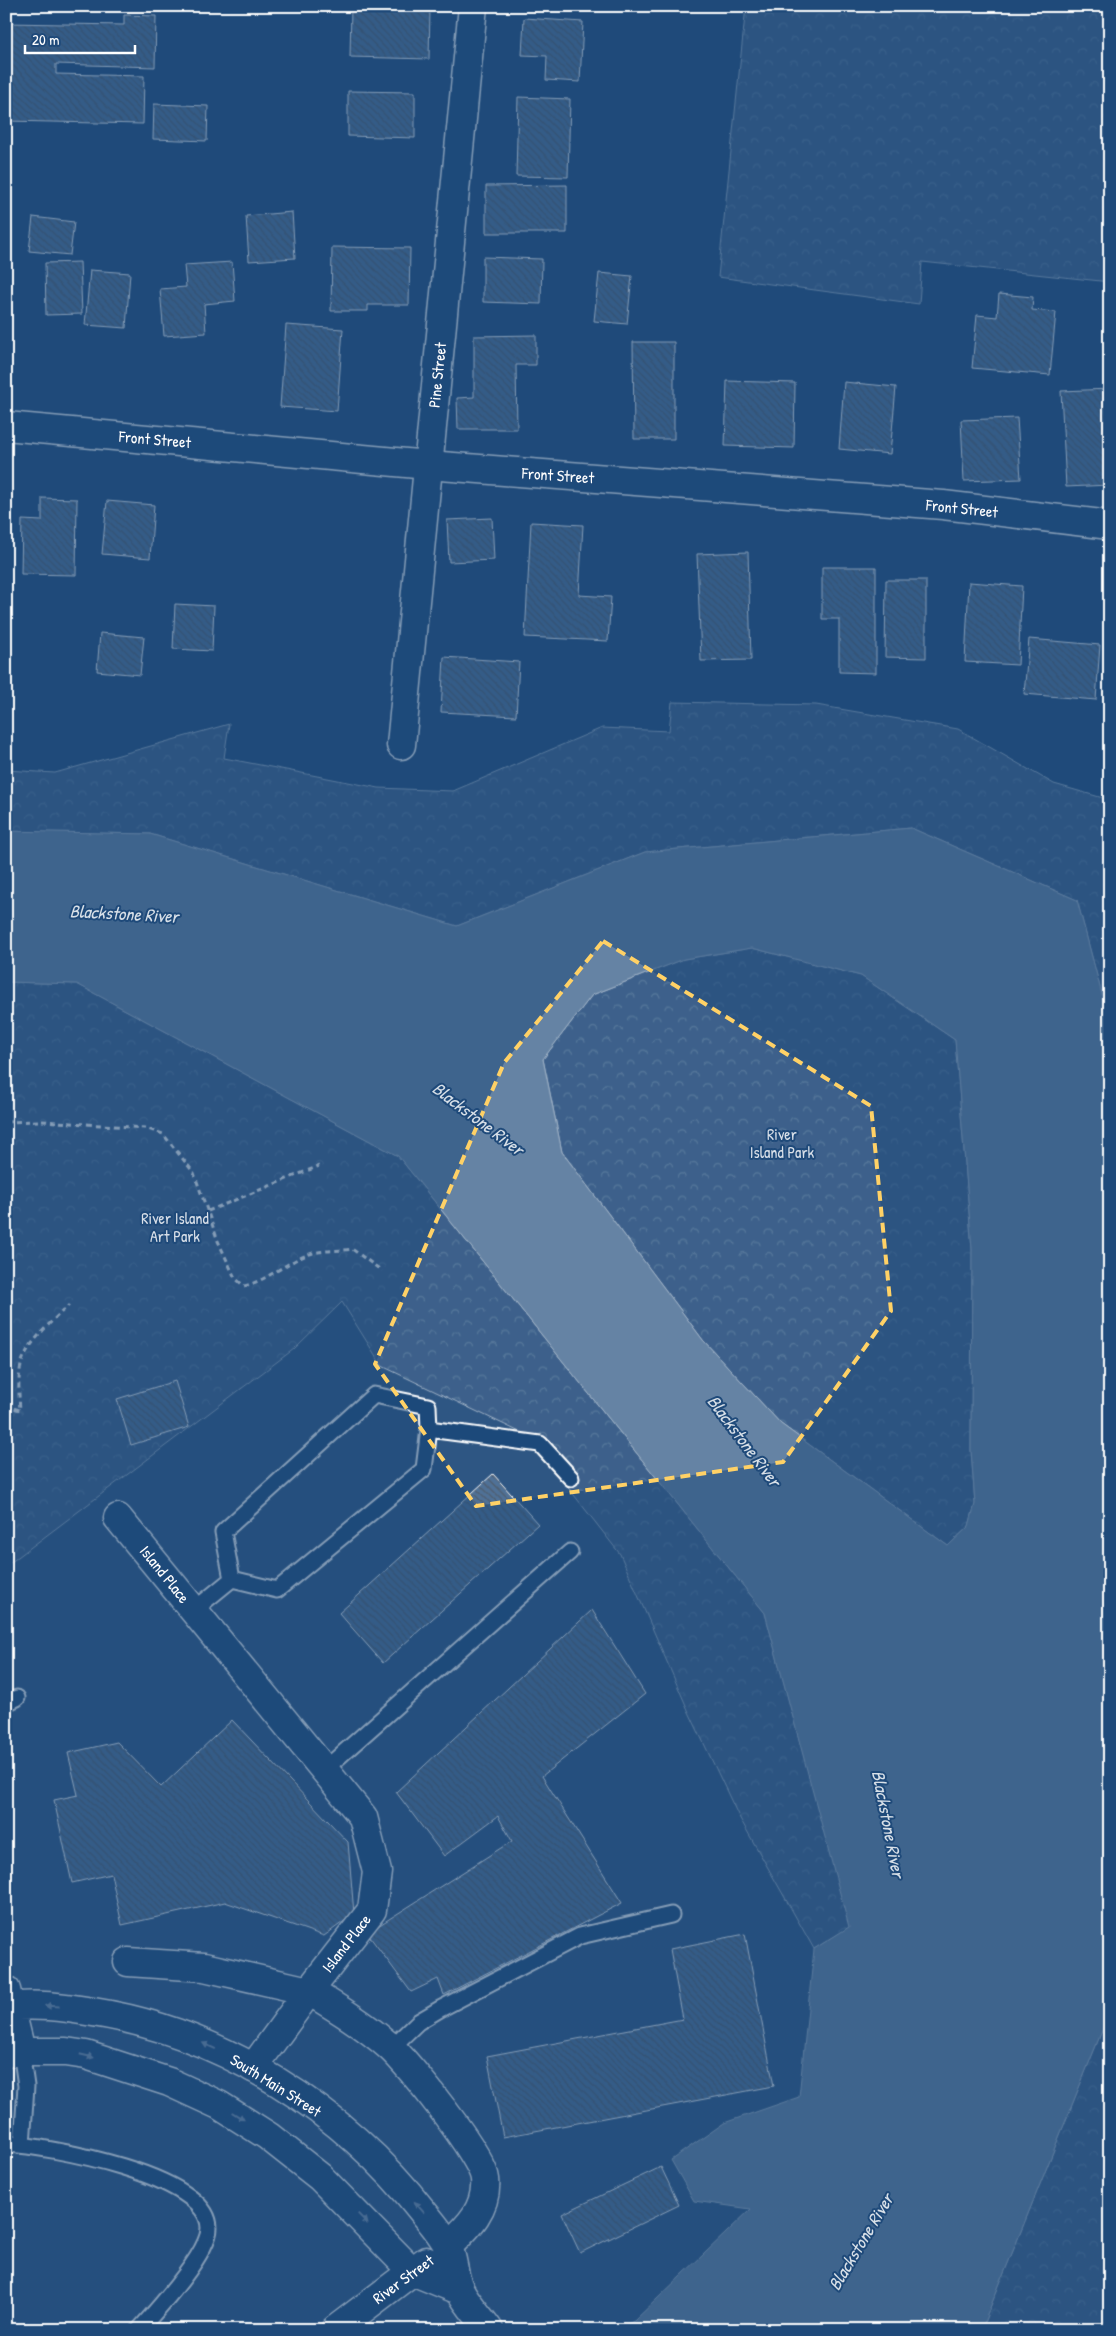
<svg xmlns="http://www.w3.org/2000/svg" width="1116" height="2336" viewBox="0 0 1116 2336" font-family="'Patrick Hand',sans-serif">
	<defs>
		<pattern id="forest-crowns" width="20" height="18" patternUnits="userSpaceOnUse" patternTransform="scale(1.25)"><rect width="20" height="18" fill="#3c618b"/><path d="M2 6a3 3 0 1 1 6 0M12 15a3 3 0 1 1 6 0" fill="none" stroke="#59799c"/></pattern>
		<pattern id="building-back-hatch" width="6" height="6" patternUnits="userSpaceOnUse" patternTransform="scale(1.25)"><rect width="6" height="6" fill="#507197"/><path d="M-1 5l2 2M0 0l6 6M5-1l2 2" fill="none" stroke="#4e5b6a"/></pattern>
	</defs>
	<rect width="100%" height="100%" fill="#1f4a7a"/>
	<filter id="ink" filterUnits="userSpaceOnUse"><feTurbulence type="fractalNoise" baseFrequency=".02" numOctaves="2"/><feDisplacementMap in="SourceGraphic" scale="10" xChannelSelector="R" yChannelSelector="G"/><feConvolveMatrix kernelMatrix="1 2 1 2 8 2 1 2 1" color-interpolation-filters="sRGB"/></filter>
	<g filter="url(#ink)">
		<path fill="#2e5683" d="M342,1302L382,1366L528,1435L620,1554L688,1710L738,1815L814,1949L799,2097L724,2123L752,2209L634,2321L613,2330H6V1566L294,1349Z"/>
		<path fill="url(#forest-crowns)" stroke="#9eb0c5" d="M746,6H1110V282L922,262L919,304L718,277Z
			M672,702L816,705L958,729L1054,784L1110,800V1025L1077,900L911,828L645,852L457,926L150,834L6,832V770L55,773L229,724L224,758L379,788L453,791L602,728L669,731Z
			M752,948L861,976L955,1040L972,1249L971,1450L975,1504L969,1526L948,1546L781,1424L703,1340L562,1152L543,1059L592,995L684,959Z
			M6,982L77,984L398,1156L765,1613L850,1927L814,1949L738,1815L688,1710L620,1554L528,1436L382,1366L342,1302L294,1349L6,1566Z
			M1110,2011V2330H981Z"/>
		<path fill="#6583a4" stroke="#a3b5c8" fill-rule="evenodd" d="M911,828L1077,900L1110,1025V2011L981,2330H613L634,2321L751,2209L694,2201L671,2160L724,2123L799,2097L814,1949L849,1927L765,1613L398,1156L77,984L6,982V831L150,834L457,926L645,852ZM752,948L861,976L955,1040L972,1249L971,1450L975,1504L969,1526L948,1546L781,1424L703,1340L562,1152L543,1059L592,995L684,959Z"/>
		<path fill="url(#building-back-hatch)" stroke="#fff" d="M351,7L430,9L429,59L350,57Z
			M124,15L156,16L155,67L56,64V74L144,76L143,124L6,121V23L124,25Z
			M524,18L583,22L580,82L546,80L547,56L522,55Z
			M348,91L415,92V138L348,136Z
			M518,97L570,99L568,177L516,176Z
			M154,104L208,106L207,141L153,139Z
			M567,185V233H486V186Z
			M292,212L295,258L249,261L246,216Z
			M33,217L74,222L70,255L29,251Z
			M332,247L410,248L409,305H368V311H331Z
			M483,257L542,259L541,304L483,302Z
			M80,262L82,314L46,315L45,263Z
			M232,262L235,301L204,304L206,333L164,336L160,289L186,287L184,265Z
			M90,270L130,273L126,328L85,325Z
			M599,273L632,276L627,324L594,321Z
			M999,294L1033,297L1032,310L1056,312L1050,375L972,368L977,315L997,317Z
			M286,325L343,329L337,411L280,407Z
			M536,335V365H516L517,429H458L457,398L474,397V336Z
			M633,342H674V439H634Z
			M727,381L795,383L794,448L725,446Z
			M844,382L896,387L890,454L839,449Z
			M1110,389V485L1066,487L1061,391Z
			M1017,418L1021,479L964,481L961,420Z
			M42,498L77,499L76,575L21,574L22,520L42,521Z
			M107,501L154,505L150,558L102,554Z
			M492,518L494,560L449,562L447,520Z
			M531,522L583,525L579,595L611,597L608,641L525,637Z
			M748,552L751,660L701,661L697,554Z
			M822,567H876V673L839,672V619H822Z
			M886,580H926V658L885,657Z
			M969,582L1022,586L1018,665L965,662Z
			M175,604L214,606L212,651L173,649Z
			M100,633L144,637L140,675L97,671Z
			M1029,639L1100,645L1096,700L1024,694Z
			M444,657L519,662L516,716L441,712Z
			M175,1381L189,1427L131,1445L117,1399Z
			M493,1474L538,1524L383,1663L339,1613Z
			M592,1610L645,1694L542,1776L622,1903L444,1995L438,1979L411,1992L367,1933L512,1841L498,1816L444,1856L396,1792Z
			M232,1720L348,1842L354,1914L324,1936L225,1902L122,1925L111,1874L72,1883L54,1800L78,1795L68,1753L117,1742L161,1787Z
			M745,1934L774,2086L503,2137L487,2056L683,2019L670,1949Z
			M661,2167L679,2205L580,2253L562,2214Z"/>
		<g fill="none" stroke-linecap="round" stroke-linejoin="round">
			<defs>
				<path id="lane" d="M429,1429L540,1444L571,1478
					M194,1610L232,1579L223,1532L374,1395L428,1406L429,1429L424,1469L277,1590L232,1579
					M6,1703L17,1698
					M324,1770L570,1552
					M391,2048L418,2022L440,2009L580,1936L671,1915
					M21,2051L26,2086L22,2145
					M6,2144C48,2146 209,2175 209,2228C209,2253 157,2310 139,2330"/>
				<path id="street" d="M401,745L473,6
					M118,1518L363,1817L377,1872L372,1910L309,1991C337,2008 365,2025 390,2047C409,2064 483,2156 485,2179C488,2209 467,2228 448,2246
					M128,1962L204,1967L309,1991L253,2068"/>
				<path id="secondary" d="M6,426L428,465L943,505L1110,525
					M6,1990L21,2051
					M6,2007C35,2003 64,2007 93,2012C222,2032 344,2110 424,2213C432,2223 443,2235 448,2247C454,2260 453,2277 460,2290C467,2304 480,2317 489,2330
					M6,2052H66L86,2055L169,2082L219,2105L268,2136L320,2177L412,2271L459,2290
					M335,2330L426,2261"/>
			</defs>
			<use href="#lane" stroke="#fff" stroke-width="19"/>
			<use href="#street" stroke="#fff" stroke-width="31"/>
			<use href="#secondary" stroke="#fff" stroke-width="31"/>
			<path stroke="#fff" stroke-width="3" stroke-dasharray="5 4" stroke-linecap="butt" d="M6,1122L42,1121L145,1128L163,1134L194,1173L218,1241L235,1278L244,1286C269,1280 288,1260 313,1253C326,1250 340,1251 352,1249L382,1271
				M208,1211L319,1166
				M6,1406L20,1410C19,1395 17,1374 23,1359C30,1341 55,1318 69,1305"/>
			<use href="#lane" stroke="#1f4a7a" stroke-width="15"/>
			<use href="#street" stroke="#1f4a7a" stroke-width="28"/>
			<use href="#secondary" stroke="#1f4a7a" stroke-width="28"/>
		</g>
		<defs><path id="oneway-solid" d="M-6-.8H1V-3.2L6.5 0L1 3.2V.8H-6Z" transform="scale(1.25)"/></defs>
		<g fill="#7992af">
			<use href="#oneway-solid" transform="translate(52 2006) rotate(-177)"/>
			<use href="#oneway-solid" transform="translate(209 2046) rotate(-155)"/>
			<use href="#oneway-solid" transform="translate(87 2056) rotate(14)"/>
			<use href="#oneway-solid" transform="translate(238 2116) rotate(32)"/>
			<use href="#oneway-solid" transform="translate(419 2207) rotate(-131)"/>
			<use href="#oneway-solid" transform="translate(363 2219) rotate(46)"/>
		</g>
	</g>
	<path d="M0 0H1116V2336H0ZM603,941L871,1106L891,1311L783,1462L476,1506L375,1364L504,1063Z" fill="#1f4a7a" fill-opacity=".55" fill-rule="evenodd"/>
	<path fill="none" stroke="#ffd166" stroke-width="4" stroke-dasharray="10 6" stroke-linejoin="round" d="M603,941L871,1106L891,1311L783,1462L476,1506L375,1364L504,1063Z"/>
	<g text-anchor="middle" stroke-width="4" stroke-linejoin="round" paint-order="stroke">
		<g font-size="16" fill="#fff" stroke="#1f4a7a">
			<text transform="translate(437 375) rotate(-84)" y="6">Pine Street</text>
			<text transform="translate(155 439) rotate(5)" y="6">Front Street</text>
			<text transform="translate(558 475) rotate(4)" y="6">Front Street</text>
			<text transform="translate(962 508) rotate(6)" y="6">Front Street</text>
			<text transform="translate(165 1574) rotate(51)" y="6">Island Place</text>
			<text transform="translate(346 1943) rotate(-52)" y="6">Island Place</text>
			<text transform="translate(276 2085) rotate(32)" y="6">South Main Street</text>
			<text transform="translate(403 2279) rotate(-36)" y="6">River Street</text>
		</g>
		<g font-size="16" fill="#d8dfe8" stroke="#1f4a7a">
			<text x="782" y="1140">River<tspan x="782" dy="18">Island Park</tspan></text>
			<text x="175" y="1224">River Island<tspan x="175" dy="18">Art Park</tspan></text>
		</g>
		<g font-size="18" font-style="italic" fill="#d8e0e8" stroke="#1f4a7a">
			<text transform="translate(124 914) rotate(3)" y="6">Blackstone River</text>
			<text transform="translate(478 1119) rotate(37)" y="6">Blackstone River</text>
			<text transform="translate(744 1441) rotate(53)" y="6">Blackstone River</text>
			<text transform="translate(888 1824) rotate(79)" y="6">Blackstone River</text>
			<text transform="translate(861 2242) rotate(-59)" y="6">Blackstone River</text>
		</g>
	</g>
	<rect width="1116" height="2336" fill="none" stroke="#1f4a7a" stroke-width="25"/>
	<rect x="12" y="12" width="1091" height="2311" fill="none" stroke="#fff" stroke-width="2" filter="url(#ink)"/>
	<path d="M25 45v8h110v-8" fill="none" stroke="#ffffff" stroke-width="2.5"/>
	<text x="32" y="45" font-size="15" fill="#ffffff" stroke="#1f4a7a" stroke-width="4" paint-order="stroke">20 m</text>
</svg>
